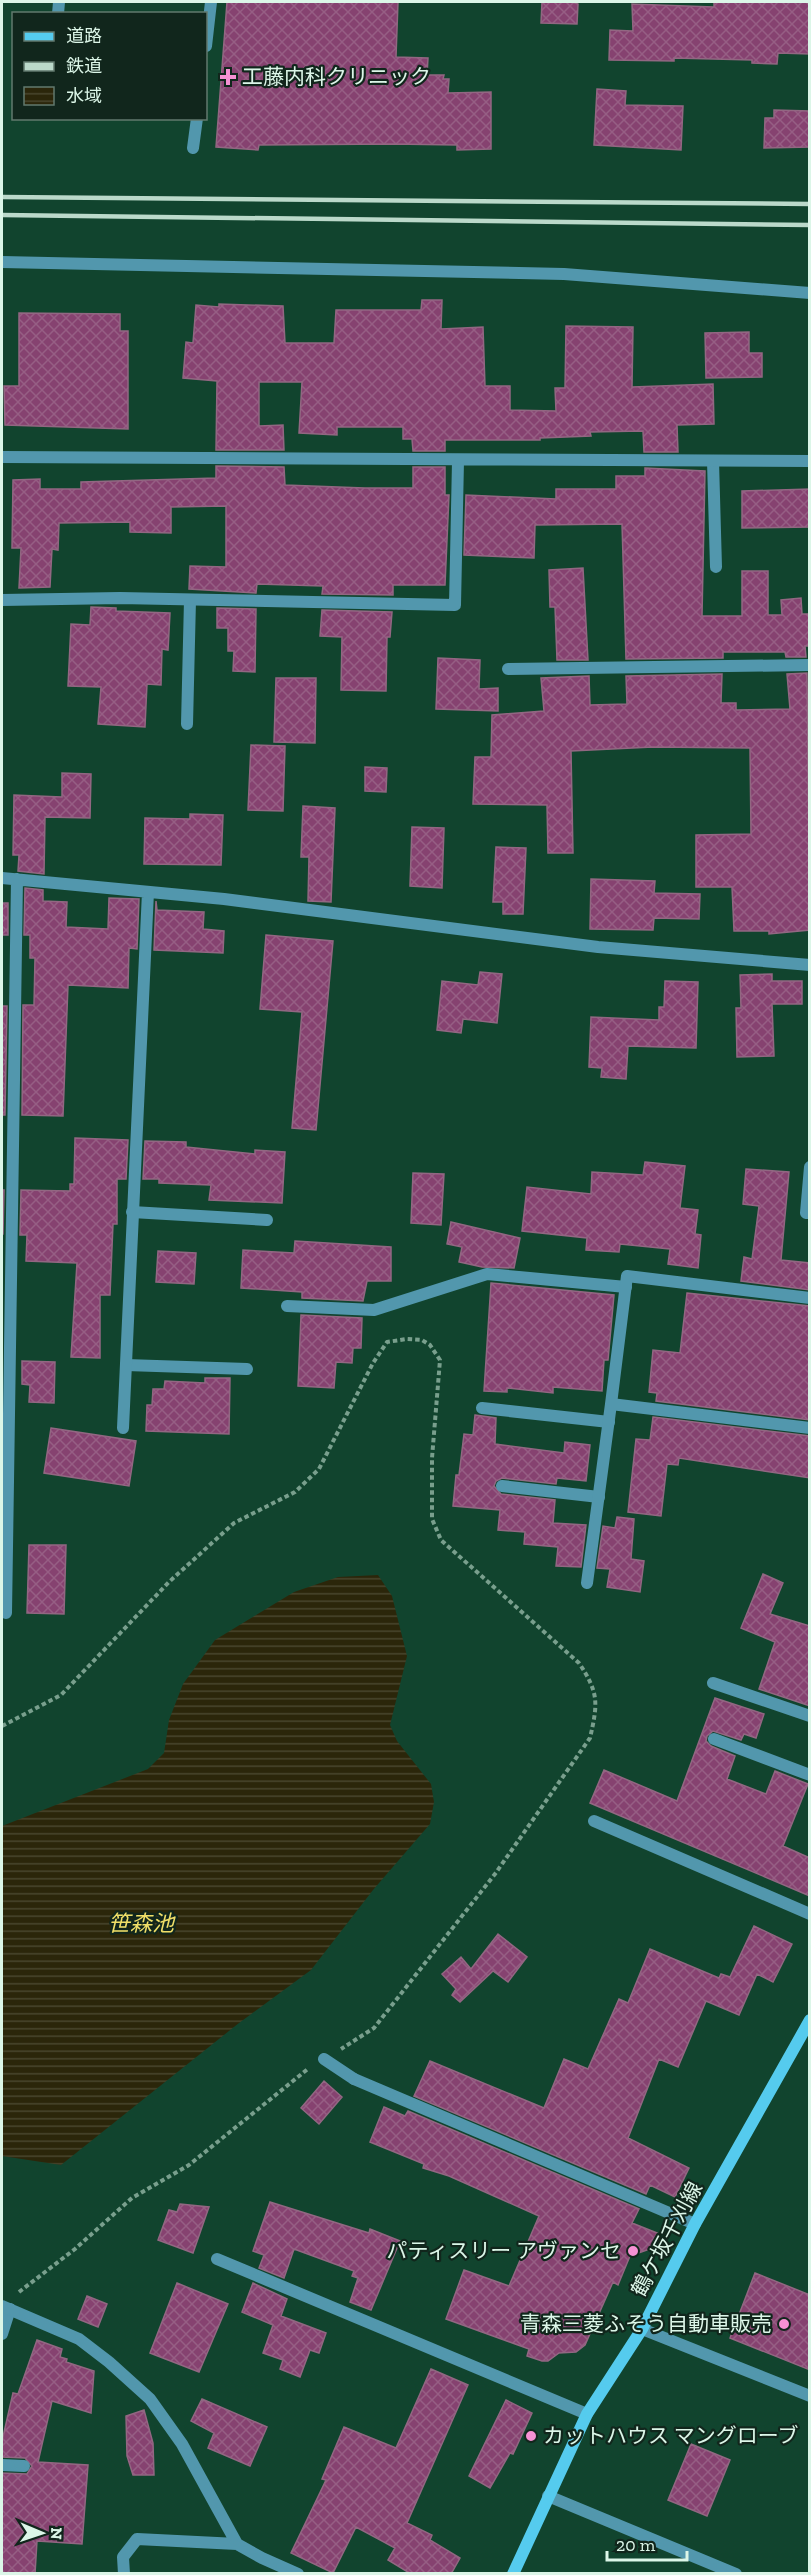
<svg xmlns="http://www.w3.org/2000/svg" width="811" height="2575" viewBox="0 0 811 2575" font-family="'Zilla Slab','Noto Sans JP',serif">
	<defs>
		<pattern id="water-rules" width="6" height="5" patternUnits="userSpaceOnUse" patternTransform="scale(1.5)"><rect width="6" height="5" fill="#2b260a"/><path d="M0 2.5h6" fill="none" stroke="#49462e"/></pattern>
		<pattern id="building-cross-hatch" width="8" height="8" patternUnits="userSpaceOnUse" patternTransform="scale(1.5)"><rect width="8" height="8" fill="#864270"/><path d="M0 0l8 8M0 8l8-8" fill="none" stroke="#965e84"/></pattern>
	</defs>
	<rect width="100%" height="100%" fill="#11442e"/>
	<path fill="url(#water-rules)" d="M378,1575L392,1596L407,1656L390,1725L397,1741L431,1784L434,1802L430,1824L373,1890L311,1970L239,2023L61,2165L2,2156V1826L148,1769L164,1753L169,1720L183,1684L215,1640L294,1592L338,1577Z"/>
	<path fill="url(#building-cross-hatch)" stroke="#926782" stroke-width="1.5" d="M227,2H398L396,57L428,58L427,75H444L443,79H449L448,93L491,92V149L457,150V145L393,144L259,145L258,150L216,147Z
		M542,2H572L578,4L577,24L541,23Z
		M714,2H810V54L778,53L777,64L752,63V60L674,58V61L609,60L610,30L633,31L632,4L714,7Z
		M597,89L626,91L625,105L683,106L681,150L594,145Z
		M774,110L810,111V147L764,148L765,118H774Z
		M422,300H442L441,329L483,327L485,386H510V410L556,411L555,388H565L566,326L633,327L632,387L713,384L714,424L677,425L678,452H644L643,431L590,432L591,436L540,438V440H445V451H413L412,439H403V427H337V435L299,433L302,382H259V426L283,425L284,450H216L217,381L183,378L186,342L193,343L196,305L219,307V304L283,306L285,343H334L336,310H421Z
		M19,313L120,314V331H128V429L5,425L4,386H19Z
		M749,332V353H762V377L706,378L705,333Z
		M216,466L284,467L285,485L365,488H413V467H445V495H449L445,585H393V595L322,594L323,586L257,584L256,593L189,589L190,566L226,567V506L171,507V533L130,532V522L59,523L58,550L52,549L50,587L19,588L21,548H12L13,480L40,479V489H81V482L216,478Z
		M645,468L705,471L702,616H742V571H768V615H782L781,600L801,598L802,614H810V646H805L806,657H786L785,652H723V658L626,659L622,524L535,525L534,558L464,555L466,495L556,499V489H616V476H645Z
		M810,489V527L742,528V491Z
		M583,568L588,660H557L555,607H550L549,570Z
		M91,607L116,608V611L170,613L168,650L162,649L161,685L147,684L145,727L98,724L101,687L68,686L71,624L90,625Z
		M217,608L256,609L255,672L233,671L234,651H228V628H217Z
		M322,610L392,612L390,637H387L386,691L341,690L342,637L320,636Z
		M438,658L480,660L479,689L498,688V711L436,709Z
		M807,673L810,930L769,934V931H734L732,887H696V835L751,834L750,748L653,747L571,751L573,853H548L547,805L473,804L475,757H491L492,715L544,711L541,678L589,676L590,705L627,704L626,676L722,674L721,703H736V710L790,709L787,674Z
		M276,678H316L315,743L274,742Z
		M251,745L285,746L283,811L248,810Z
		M365,767L387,768L386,792L365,791Z
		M62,773L91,774L90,818L45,817L44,874L18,871L19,855H13L14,795L62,797Z
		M303,806L335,808L331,902L308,901L309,857H301Z
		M190,814L223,815L221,865L144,864L145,818L190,819Z
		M412,827L444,828L442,888L410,886Z
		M496,847L526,848L523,914H503V902H493Z
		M591,879L655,881L654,893L700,894L699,919L654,918L653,930L590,929Z
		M25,888L43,890V901L67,902L66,927L108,929L109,898L139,899L137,949L129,948L128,988L68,985L63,1116L22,1115L23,1005H34L35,958H30V935H24Z
		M156,901L157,910L204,912L203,929L224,931L223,953L154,950Z
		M2,903H8V935H2Z
		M266,935L333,941L316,1130L292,1128L302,1012L260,1009Z
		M480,972L502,974L497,1023L463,1019L461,1033L437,1030L442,981L478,985Z
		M772,974V981H802V1004H772L774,1056L737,1057L736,1008H741L740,975Z
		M665,981L698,982L696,1048L628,1046L626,1079L601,1077L602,1068L589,1067L591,1017L659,1020V1007H664Z
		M2,1006H7L5,1115H2Z
		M75,1138L128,1140L126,1179H117V1224H113L110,1295H100V1358L71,1357L77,1263L26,1261L27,1235H20L21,1190L70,1191V1184H74Z
		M145,1141L186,1142V1147L255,1154V1150L285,1152L282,1203L209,1200L211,1185L159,1183V1179H143Z
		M645,1162L685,1166L680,1208L698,1210L695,1234L701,1235L698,1268L668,1264L670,1249L620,1244L619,1252L586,1250L587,1238L522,1231L527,1187L591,1194L592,1172L643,1175Z
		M746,1169L789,1172L781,1260L810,1263V1290L741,1281L744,1257L752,1259L759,1206L743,1204Z
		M413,1173L444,1174L441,1225L411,1223Z
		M2,1190H4L3,1234H2Z
		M451,1222L520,1238L514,1268L482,1267L459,1262L462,1247L447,1244Z
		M295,1241L391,1247V1281H367L363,1301L302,1298V1292L241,1288L243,1250L294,1253Z
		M158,1251L196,1253L194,1284L156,1282Z
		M491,1283L614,1295L608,1360H604L602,1391L553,1387V1393L507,1388V1392L484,1391Z
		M687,1293L810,1306V1420L656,1401L657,1393L649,1392L653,1350L680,1353Z
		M301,1315L362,1318L361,1348H353L352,1363L336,1362L334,1388L298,1386Z
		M22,1361L55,1362L54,1403L29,1402L30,1385L22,1384Z
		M205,1378H230L229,1434L146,1431L147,1405H152L153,1389H164L165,1381L205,1383Z
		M475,1415L496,1418L495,1444L564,1453L565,1442L590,1445L586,1481L557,1478L556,1484L502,1478L496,1481L494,1486L501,1494L555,1500L553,1523L586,1525L581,1567L556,1566L558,1547L524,1544L525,1532L498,1530L500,1510L453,1506L456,1475H459L464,1434L473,1435Z
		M653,1417L810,1436V1478L679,1458L678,1465L667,1464L661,1516L628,1512L636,1439L650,1440Z
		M51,1428L136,1441L129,1486L44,1473Z
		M617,1517L634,1519L631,1559L644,1561L640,1592L607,1587L610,1569L597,1568L603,1526L615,1528Z
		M29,1545H66L64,1614L27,1613Z
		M763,1574L783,1583L770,1614L810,1626V1706L759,1689L775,1642L741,1628Z
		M715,1698L764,1714L756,1738L744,1734L741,1740L713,1731L707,1736L706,1741L711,1746L735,1756L727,1779L766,1794L775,1771L808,1784L783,1846L810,1858V1896L590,1803L604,1770L677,1801Z
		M754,1926L792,1944L773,1982L757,1974L739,2015L706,2001L678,2067L659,2059L628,2138L689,2168L675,2197L650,2185L646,2194L414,2096L430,2061L544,2108L564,2059L588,2069L619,1999L628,2003L650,1949L719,1978L721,1974L730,1977Z
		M498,1934L527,1957L508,1982L493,1971L460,2002L452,1995L456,1989L442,1974L461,1957L471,1969Z
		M324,2081L342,2097L319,2124L301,2108Z
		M384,2107L405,2116L408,2111L639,2209L632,2223L657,2233L650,2249L630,2256L618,2285L613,2282L585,2345L576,2352L559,2353L548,2361H542L527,2356L529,2349L446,2319L464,2270L509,2286L539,2216L449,2176L423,2168L424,2164L370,2142Z
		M270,2202L369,2233L370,2229L400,2241L371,2310L350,2302L358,2278L352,2276L354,2271L294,2249L284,2278L259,2268L264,2255L253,2251Z
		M180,2204L209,2207L193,2253L158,2240L169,2210L177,2212Z
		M755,2273L810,2295V2370L730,2338Z
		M177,2283L228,2304L199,2372L150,2353Z
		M253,2283L287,2299L281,2316L326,2333L319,2353L310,2350L300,2377L280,2369L283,2360L263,2353L273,2325L242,2312Z
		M87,2296L107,2304L98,2327L78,2319Z
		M37,2340L62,2349L60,2357L67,2359L66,2362L94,2371L91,2413L52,2401L38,2462L88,2465L82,2544L37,2541L35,2574H2V2473L27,2474L32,2466L25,2458L2,2457V2441L13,2393L18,2394Z
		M431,2369L468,2385L407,2523L432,2535L430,2540L460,2558L451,2574H411L388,2560L395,2548L356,2527L333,2573L291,2553L326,2480L322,2479L344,2427L396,2448Z
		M202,2399L267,2427L250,2466L208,2448L214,2433L191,2421Z
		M506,2400L532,2413L513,2454L510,2453L490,2488L469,2476Z
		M144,2410L153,2443L154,2475H133L127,2456L126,2416Z
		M691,2444L730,2460L707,2516L668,2500Z"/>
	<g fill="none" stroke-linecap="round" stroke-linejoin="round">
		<path stroke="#799f8d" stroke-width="4" stroke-dasharray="4.5 3" stroke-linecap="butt" d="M2,1726L61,1695L169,1582L234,1523L295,1492L319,1469L373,1363L387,1342L407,1339L422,1340L430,1345L440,1360L432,1458V1519L441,1540L579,1663C599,1693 598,1703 590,1738L495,1874L374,2028L341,2049
			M19,2292L75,2249L132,2198L189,2165L309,2068"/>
		<path stroke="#5297ad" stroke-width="12" d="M58,14L59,2
			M206,46L211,2
			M193,148L197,118
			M713,461L716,567
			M187,724L190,600
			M810,1167L806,1213H810
			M132,1212L267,1220
			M287,1306L374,1310L487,1274L626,1287
			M126,1365L247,1369
			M482,1408L609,1422
			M502,1486L599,1497
			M6,1613L8,1481
			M713,1683L810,1716
			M714,1739L810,1775
			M594,1821L810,1914
			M324,2059L354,2079
			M642,2329L810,2396
			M2,2334L10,2309
			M2,2465L24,2466
			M548,2496L736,2574"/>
		<path stroke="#5297ad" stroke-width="12" d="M2,262L564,274L810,293
			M2,457L810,461
			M2,600L120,598L455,605L458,461
			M508,669L810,665
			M2,878L224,899L598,947L810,965
			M810,1298L627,1276L611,1404L810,1428
			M123,1428L148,892
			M2,1481H8L17,879
			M587,1583L611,1404
			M354,2079L695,2224
			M217,2259L587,2414
			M2,2306L79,2339L109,2362L150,2399L182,2444L237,2544L262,2558L298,2574
			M124,2574L123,2557L137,2539L237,2544"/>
		<path stroke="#55cbee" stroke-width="12" d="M513,2574L587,2414L642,2329L695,2224L810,2020"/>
		<path stroke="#bbd9ca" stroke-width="4.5" d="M2,197L810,204
			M2,215L810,225"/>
	</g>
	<g fill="#f591d3" stroke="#11261c" stroke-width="2">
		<path d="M225 68h6v6h6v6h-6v6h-6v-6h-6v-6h6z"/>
		<circle cx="633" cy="2251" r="6"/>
		<circle cx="784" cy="2324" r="6"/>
		<circle cx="531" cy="2436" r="6"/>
	</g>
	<g text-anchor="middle" stroke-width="4.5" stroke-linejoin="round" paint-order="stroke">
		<g font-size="21" fill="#dcf6e8" stroke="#11261c" text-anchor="start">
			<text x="242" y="84">工藤内科クリニック</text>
			<text x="621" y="2258" text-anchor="end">パティスリー アヴァンセ</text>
			<text x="772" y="2331" text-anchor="end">青森三菱ふそう自動車販売</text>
			<text x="543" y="2443">カットハウス マングローブ</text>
		</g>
		<g font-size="21" fill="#dcf6e8" stroke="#11261c">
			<text transform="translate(667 2239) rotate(-62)" y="7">鶴ケ坂千刈線</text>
		</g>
		<g font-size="22" font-style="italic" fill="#f0df68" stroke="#11261c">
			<text x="141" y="1931">笹森池</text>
		</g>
	</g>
	<rect width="811" height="2575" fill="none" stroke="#dcf6e8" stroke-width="6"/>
	<rect x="12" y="12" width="195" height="108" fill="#11261c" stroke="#62796e" stroke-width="1.5"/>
	<rect x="24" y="32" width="30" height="9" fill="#55cbee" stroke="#62796e" stroke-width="1.5"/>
	<text x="66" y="42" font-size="18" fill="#dcf6e8">道路</text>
	<rect x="24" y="62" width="30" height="9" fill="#bbd9ca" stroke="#62796e" stroke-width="1.5"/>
	<text x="66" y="72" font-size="18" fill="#dcf6e8">鉄道</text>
	<rect x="24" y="87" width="30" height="18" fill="url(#water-rules)" stroke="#62796e" stroke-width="1.5"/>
	<text x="66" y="102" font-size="18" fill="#dcf6e8">水域</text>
	<g transform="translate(42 2533) rotate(92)" stroke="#11261c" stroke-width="4.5" paint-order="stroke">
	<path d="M0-4.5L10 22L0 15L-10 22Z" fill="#dcf6e8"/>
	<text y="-9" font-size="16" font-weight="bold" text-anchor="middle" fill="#dcf6e8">N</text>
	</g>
	<path d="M607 2551v9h80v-9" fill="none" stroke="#dcf6e8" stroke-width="3"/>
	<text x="616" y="2551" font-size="18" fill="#dcf6e8" stroke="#11261c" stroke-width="4.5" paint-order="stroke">20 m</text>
</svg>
